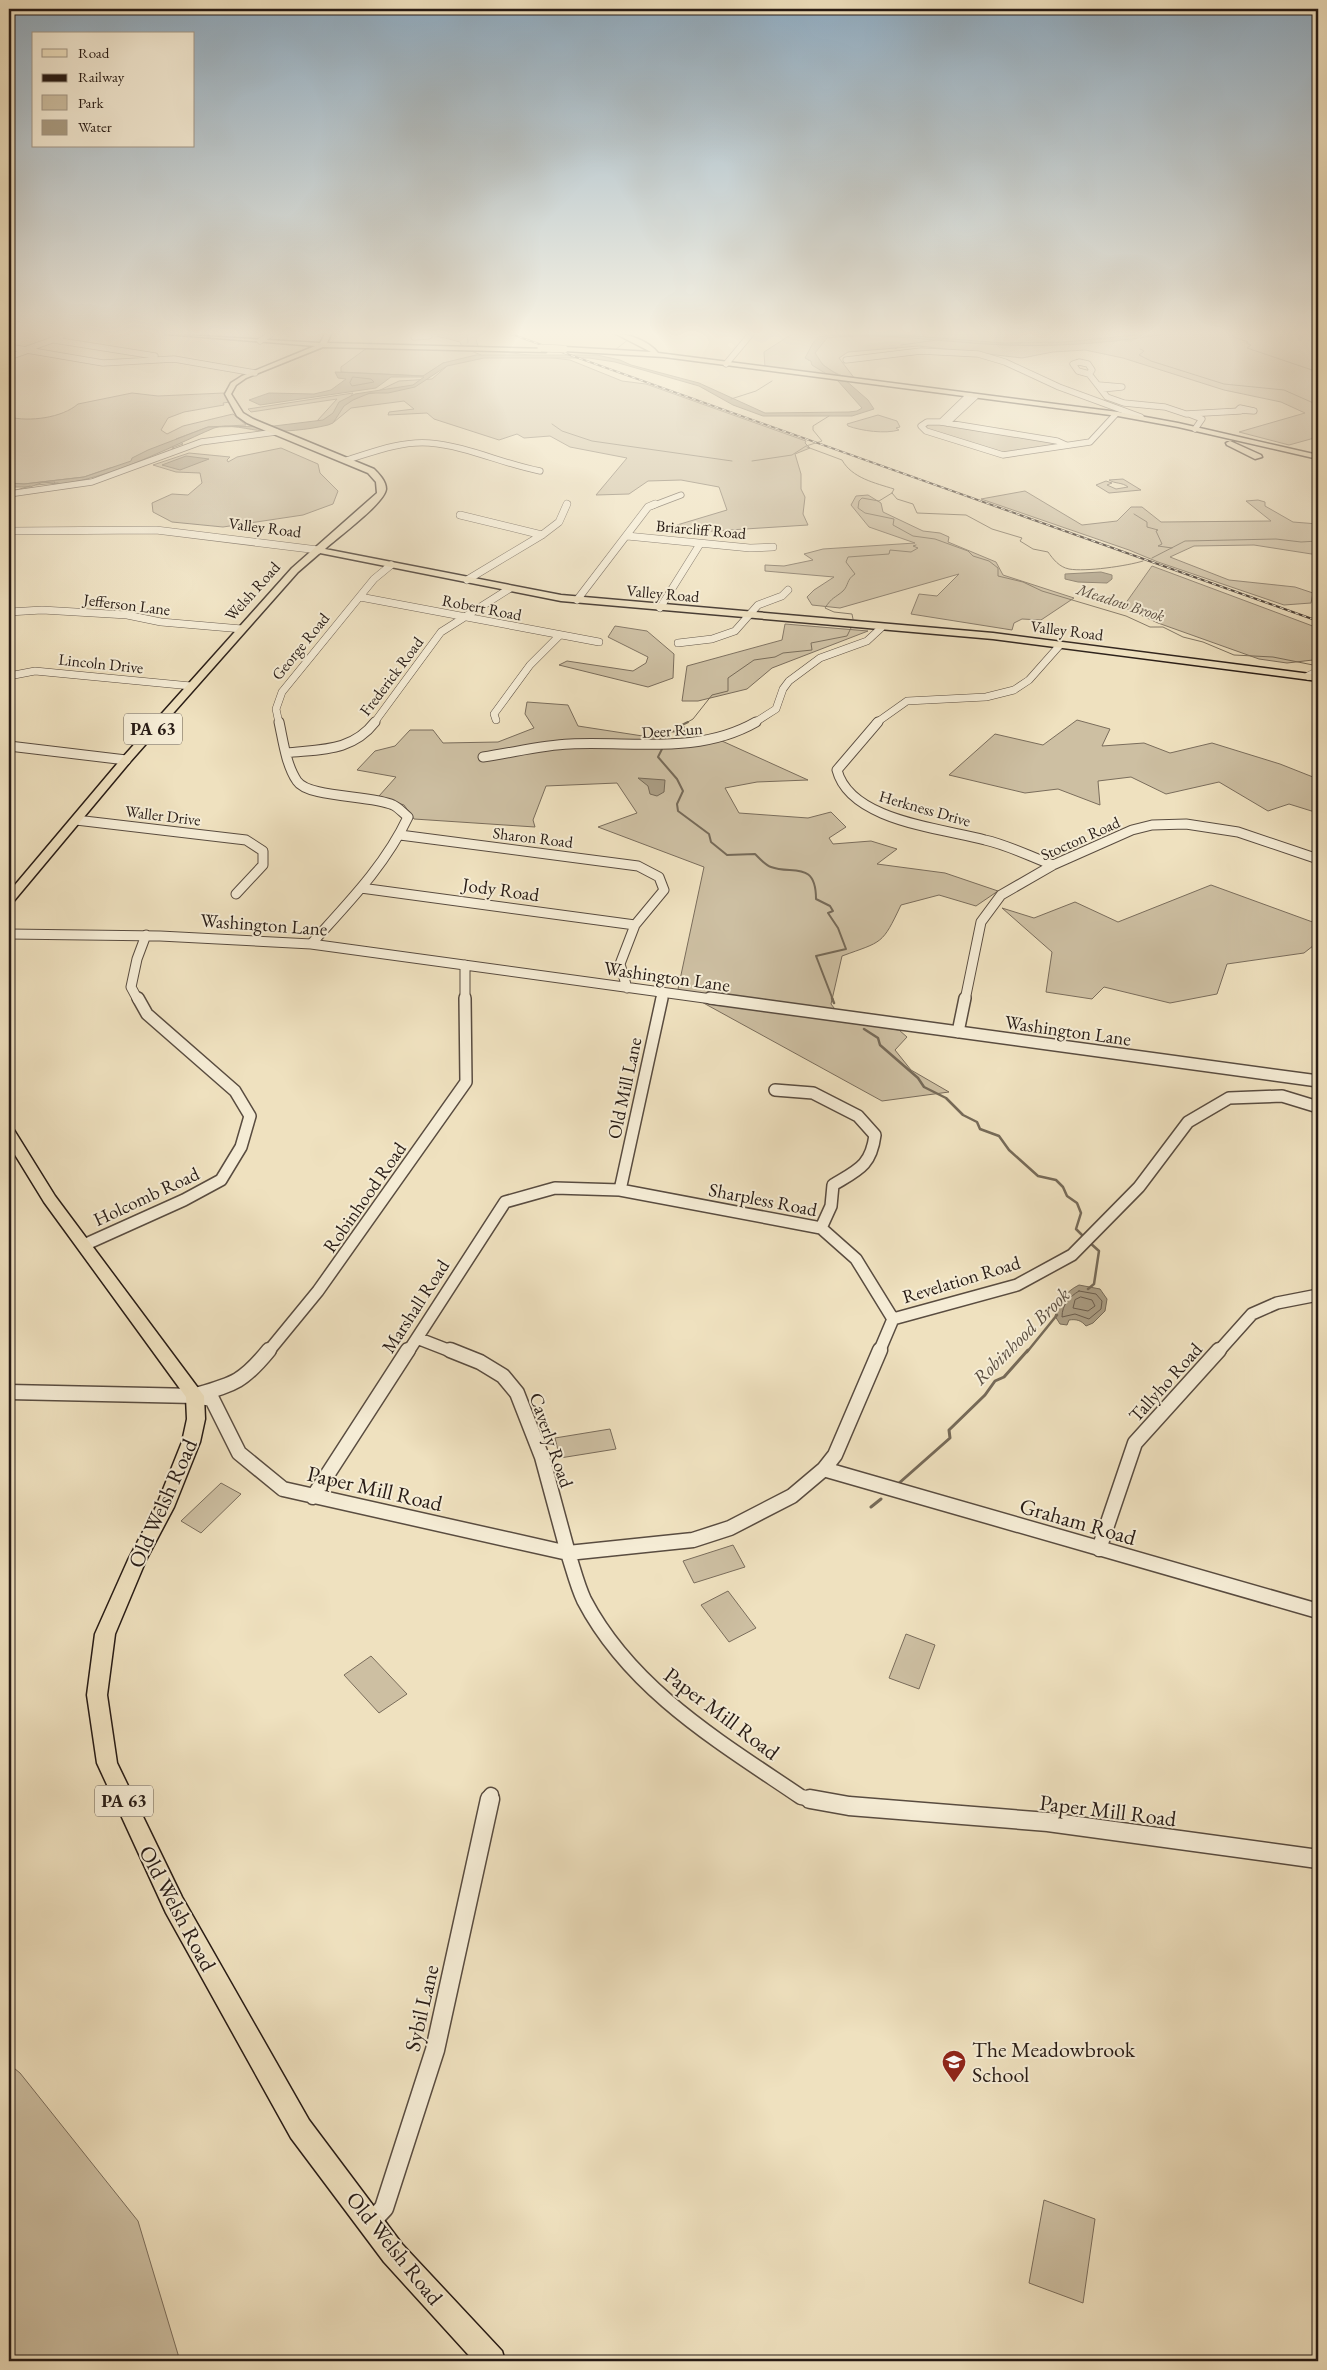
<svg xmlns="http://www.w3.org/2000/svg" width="1327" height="2370" viewBox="0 0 1327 2370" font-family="'EB Garamond',serif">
	<rect width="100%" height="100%" fill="#efe1bf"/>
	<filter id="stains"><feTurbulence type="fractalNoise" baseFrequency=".004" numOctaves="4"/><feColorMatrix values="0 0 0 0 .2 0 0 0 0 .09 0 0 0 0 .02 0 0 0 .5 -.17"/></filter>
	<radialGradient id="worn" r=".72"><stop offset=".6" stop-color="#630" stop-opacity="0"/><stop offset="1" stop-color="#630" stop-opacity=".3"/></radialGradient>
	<path fill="#cdbfa2" stroke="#7a6d5c" d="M439,334H481L476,340L479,349L570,360L622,381L646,384L806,441L805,443L810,448L795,454L801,474V489L805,497L803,514L808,525L698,532L677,525L727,510L719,487L681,480L648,481L629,494L596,495L627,458L570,447L550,436L524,438L517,434L499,440L434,419L427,413L388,415L389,412L414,409L404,401L351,408L334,422L317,421L337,399L251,412L248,409L353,393L351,396L374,393L399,381L432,379L453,361L443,363L424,376L341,372V367L371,345L462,347L460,342L437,336Z
		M792,334H1318V437L1289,445L1239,432L1305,413L1281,402L1224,390L1123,358L1085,350L1053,352L1022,358L919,346L848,352L839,358L855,379C840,377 825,369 816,357L808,360L811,361L812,365L833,376L765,368L764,352Z
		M132,393L158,396L224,393L230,402L223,403L224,405L184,412L168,418L161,430L167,434L183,426L233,414L246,425L208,427L176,439L183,444L172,448L174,449L141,462L110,468L84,477L24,484L9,483V417C29,422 62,418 78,404Z
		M878,415L897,421L900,427L896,428L899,430C885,434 862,431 848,426L847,424Z
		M936,422L1061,444L1005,453L927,429L925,426Z
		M281,448L318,464L320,473L338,491L333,504L303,515L223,527L172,522L153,512L152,503L172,494L188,495L202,483L200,473L176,472L153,465L189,453L230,457L227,460L228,462L237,457Z
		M1123,479L1141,490L1109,493L1096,485L1106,481L1112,483L1107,485L1116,489L1128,487C1122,482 1115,484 1109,480Z
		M1025,491L1082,525L1117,521L1131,507H1142L1161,522L1271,521L1246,501L1258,500L1265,502V506L1293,522L1318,524V555L1254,545L1194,546L1170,557L1229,580L1295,587L1313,593L1311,603L1284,605L1158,562L1129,550L981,499Z
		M868,495L881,503L883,512L923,531L940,533L949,537L948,542L996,562L1003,575L1074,598L1041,620L1022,619L1014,623L1012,630L911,614L919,594L937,596L959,574L840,608L812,605L807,597L814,590L834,577L765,571V565L784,566L813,560L804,554L823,549L915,543L869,527L851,505L856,496Z
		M1152,566L1318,628V650L1313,660L1287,663L1259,659L1158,623L1123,607Z
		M785,624L868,631L772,668L747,689L698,701H682L687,666L782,640Z
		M615,626L647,631L674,654L673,678L648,687L559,665L567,661L633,671L646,663L648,657L608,637Z
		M527,702L568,705L578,726L675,741H722L808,780L757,782L725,788L739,813L808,818L831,812L846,827L829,838L833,844L871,841L897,849L877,864L945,873L998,891L976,906L939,895L901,905C882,945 883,941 842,956L831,1004L844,1021L899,1030L907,1037L895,1050L911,1070L949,1092L882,1101L678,989L704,867L598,827L637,813L617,783L546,786L533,820L535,827L414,819L404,805L379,796L396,777L357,770L375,751L395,746L410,730H433L443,743L498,742L534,728L525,714Z
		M1077,720L1110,729L1102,746L1144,743L1170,753L1212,743L1280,764L1318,779V813L1289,804L1268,811L1219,782L1166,794L1131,777L1098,781L1100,805L1058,789L1025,793L949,775L995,734L1043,745Z
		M1211,885L1318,924V942L1304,953L1227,964L1217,994L1170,1003L1104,987L1092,999L1046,992L1052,952L1002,908L1034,918L1075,902L1118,922Z
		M610,1429L616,1449L560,1458L555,1438Z
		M221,1483L241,1494L201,1533L181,1521Z
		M733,1545L745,1567L694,1583L683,1561Z
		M728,1591L756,1628L729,1642L701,1605Z
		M906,1634L935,1645L919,1689L889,1678Z
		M371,1656L407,1694L379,1713L344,1675Z
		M9,2064L20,2073L138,2221L180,2361H9Z
		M1044,2200L1095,2219L1083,2303L1029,2283Z"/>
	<path fill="#ab9e85" stroke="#766a58" d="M1146,334H1165C1106,344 1046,348 986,344C935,341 878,332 827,338L815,353L823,365L844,379L868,400L874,409L852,416H763L733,405L699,386L615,362L589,358H484L447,366L415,387L388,393H370L353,400L344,406L333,423L328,425C307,430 284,432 263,431C250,430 227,423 214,428C163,450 111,479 53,485L55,482L41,483L30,487H9V483L24,484L84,477L131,461L132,458L148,450L208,427L274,426L323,420L333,413L339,402L355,394L413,385L424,377H391L376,388L260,405L249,400L269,393L314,394L331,390L346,379L338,378L335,372L423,376L443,363L476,355H597L620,360L631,365L699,383L765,413L849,412L857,411L862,408L838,381L812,365L811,361L805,358L813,343L818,337L833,335L913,336L1004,343L1064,342Z
		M186,456L209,459L180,470L162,465Z
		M1101,572L1112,575V579L1107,583L1078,582L1065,579V574Z
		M638,778L665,780L664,792L657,796L650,794L648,786Z
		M1079,1285L1100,1289L1107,1299L1105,1311L1093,1323L1086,1326C1081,1320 1076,1319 1069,1320L1067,1325L1060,1324L1055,1316C1060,1301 1065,1292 1079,1285Z"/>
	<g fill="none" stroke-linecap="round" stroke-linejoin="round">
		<path stroke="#695c4d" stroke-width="1" d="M353,377L371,379L374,382L352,386L350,383Z
			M1079,1291L1096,1294L1102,1301L1101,1309L1089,1319L1075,1314L1062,1317C1062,1305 1069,1297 1079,1291Z
			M1081,1297L1092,1300L1095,1306L1088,1311L1073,1308L1075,1300Z"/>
		<path stroke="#766a58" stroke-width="1" d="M467,334L468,343
			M631,334L633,335
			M1232,334L1234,337L1248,342L1246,343L1251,345L1247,348L1318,372
			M1312,334L1318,335
			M901,345L937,340
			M895,349L898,347
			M1140,349L1144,351L1139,355L1151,361L1224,384L1284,390L1318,405
			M469,350L481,355
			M615,350L629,339
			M731,399L756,391L772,381
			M552,424L562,431L592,441L732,461
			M807,447L842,460C852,478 875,483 894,489L892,493
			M752,461L792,455L806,446L822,441L813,430V426L829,416
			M36,485L58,483
			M13,491L30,486
			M892,493L879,501L862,498L859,501L858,508L865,513L894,519L893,525L913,536L935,539L968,551L973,556L989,561L998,568V576L1023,582L1042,591L1126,616L1150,627H1163L1183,637L1203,642L1234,655L1273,657L1318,666
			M892,493L897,499L913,504L917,513L966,515L992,529L1022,538L1020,541L1033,549L1048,552C1053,559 1059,567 1069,569C1085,572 1127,566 1143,561
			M1134,514L1147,522V527L1158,530L1156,531L1162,544L1158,546L1172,548
			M1152,558L1185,541L1276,539L1301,542L1318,541
			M853,619L852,614L834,612L825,608C832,597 835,598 843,591C849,585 846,580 855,574L846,562L848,557L889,554L890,550L911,552L918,548L913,546L916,545
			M686,723L693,719L712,695L728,691V678L754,660L775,657L783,653L812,650L811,643L847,636L851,628"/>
		<path stroke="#766a58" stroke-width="2" d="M661,743L658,735L661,732L684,731L686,730L682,725L688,722
			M662,749L658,757L677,779L683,791L677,804L678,811L709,834L711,842L727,855L755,854C759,858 765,865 771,867C792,875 816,860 816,899L830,906L833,911L828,913L838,928L846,949L816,956L833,1000"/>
		<path stroke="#766a58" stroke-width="2.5" d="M832,998L834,1003
			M864,1029L878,1038L880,1045L918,1078L924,1087L946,1098L963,1115L977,1122L980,1129L999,1136L1009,1150L1038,1176L1056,1180L1063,1187L1067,1196L1077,1203L1081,1213L1076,1229L1085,1238
			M1088,1289L1094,1284L1099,1251L1089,1242
			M1027,1352L1057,1315"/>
		<path stroke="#766a58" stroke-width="3" d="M898,1484L950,1438L949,1430L985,1395L995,1381L1004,1377L1028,1350
			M871,1507L881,1499"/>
		<defs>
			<path id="minor-far5" d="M414,337L429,336
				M54,340L155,356
				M260,341L271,334
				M9,347L103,363L174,359L255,373
				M27,349L61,337
				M9,357L26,351
				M846,360L921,351L978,354L1005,362L1059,387L1141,417
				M1079,362L1088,364L1092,370L1089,374L1078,371L1073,364Z
				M726,364L751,334
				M1089,374L1107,397L1124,403L1165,407L1186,414L1240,411
				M1099,385L1122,387L1102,389
				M1240,408L1254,411L1238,410Z
				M1189,414L1202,419L1195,429
				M941,422L968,396L975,397L947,423
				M1066,445L1057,441L941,422H927L921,426L926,431L1003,455L1090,442L1115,415
				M347,460C373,452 401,441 429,443C467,446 503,464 540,471
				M9,494L92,482L201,442L276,432
				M652,506L681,495"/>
			<path id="minor-far4" d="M460,515L542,535
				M9,531L156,530L318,550
				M627,536L750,548L773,547
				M467,580L542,535L559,522L567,504
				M360,597L599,642
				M577,600L648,507L655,504
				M660,608L700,544
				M9,612L42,610L127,615L161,622L242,629
				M678,643L712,639L735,631L758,605L782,596L788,590
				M9,676L35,671L191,686
				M1308,676L1318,671
				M496,720L494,714L530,665L560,635
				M279,723L276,709L282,692L374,579L391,565
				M374,723L441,632L509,589
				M754,723L776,709L783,689L789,681L820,658L867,641L881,628
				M876,723L907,701L986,697L1014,690L1029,680L1060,645"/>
			<path id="minor-far3" d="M279,722C283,740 286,765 297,781C308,798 371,795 393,805C398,807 403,813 408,817C385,866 347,904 311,944
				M878,722L837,770C850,821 941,828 985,840C1008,845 1031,857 1053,865
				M9,746L126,760
				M286,753C320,749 352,752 375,722
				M483,757C512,753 541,745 570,744C634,741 698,755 756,722
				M76,820L246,840L263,851V865L236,894
				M400,835L638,866L659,877L664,890L635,925L620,964L627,988
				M361,888L635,925
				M9,934L160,936L311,944L719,1000
				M465,965V1000
				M138,1000L131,987L137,959L146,935
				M661,1000L663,993
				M965,1000L981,922L1001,895L1053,865L1132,830L1152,825L1186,824L1238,832L1318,859"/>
			<path id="minor-far2" d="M710,998L1318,1081
				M958,1032L965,998
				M775,1090L813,1093L858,1116L875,1135C871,1166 858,1170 833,1185L831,1206L821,1228
				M620,1190L662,998
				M84,1245L184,1200L221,1180L241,1147L250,1116L235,1091L147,1014L138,998
				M417,1338L453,1352
				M268,1352L318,1291L466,1082L465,998
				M408,1352L505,1202L555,1188L620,1190L821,1228L856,1259L893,1319
				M879,1352L893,1319L1017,1285L1072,1255L1139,1187L1188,1122L1229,1098L1282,1096L1318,1107
				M1218,1352L1252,1314L1277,1303L1318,1295"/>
			<path id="minor-far1" d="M450,1350L480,1362L503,1376L517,1393L542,1457L568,1553L693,1540L730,1528L792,1496L824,1469L835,1455L880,1350
				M9,1392L195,1396L212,1399L239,1453L283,1489L568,1553C573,1568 577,1585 584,1600C631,1690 720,1742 801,1797L817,1800
				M196,1395C234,1384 243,1382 269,1350
				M827,1470L1318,1611
				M313,1497L408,1350
				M1099,1549L1135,1443L1219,1350
				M490,1800L491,1795"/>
			<path id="minor" d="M810,1799L849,1806L1048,1822L1318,1859
				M371,2222L384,2208L435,2050L490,1799"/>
			<path id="major" d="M166,334L320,343L325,334H331L327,343L548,349L546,352L323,347L246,378L236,385L231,394L243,413L253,419L374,469C379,474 386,481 386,489C385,503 337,538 325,549L561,595L993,633L1318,675V681L993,639L561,601L320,553L298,572L130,762L13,902L9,903V892L122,758L292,568L377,493L376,482L368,473L247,423L237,416L225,394L231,383L242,376L315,346Z
				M616,334C630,334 650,342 658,353L1118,412L1178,423L1318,455V459L1178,427L1118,416L664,357L564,351L561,349L564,347L651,352Z
				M1230,441L1261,455L1262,457L1255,459L1227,445L1226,443Z
				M9,1129L14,1130L55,1196L204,1396L205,1419L200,1442L174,1507L146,1560L115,1634L107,1695L117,1763L182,1897L309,2120L402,2244L502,2351L505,2361H474L384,2262L291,2138L166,1913L97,1763L87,1695L95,1634L128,1560L156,1507L182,1442L187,1419L186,1397L44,1202L9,1145Z"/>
		</defs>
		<use href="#minor-far5" stroke="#594c40" stroke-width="7"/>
		<use href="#minor-far4" stroke="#594c40" stroke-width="8"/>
		<use href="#minor-far3" stroke="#594c40" stroke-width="11"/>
		<use href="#minor-far2" stroke="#594c40" stroke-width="14"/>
		<use href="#minor-far1" stroke="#594c40" stroke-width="17"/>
		<use href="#minor" stroke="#594c40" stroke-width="21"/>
		<use href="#major" stroke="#271b15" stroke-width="3"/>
		<use href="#minor-far5" stroke="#f5ecd5" stroke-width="5.5"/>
		<use href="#minor-far4" stroke="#f5ecd5" stroke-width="7"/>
		<use href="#minor-far3" stroke="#f5ecd5" stroke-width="9"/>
		<use href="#minor-far2" stroke="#f5ecd5" stroke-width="11"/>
		<use href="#minor-far1" stroke="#f5ecd5" stroke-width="14"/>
		<use href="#minor" stroke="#f5ecd5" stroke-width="18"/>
		<use href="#major" fill="#efe1bf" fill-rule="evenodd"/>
		<defs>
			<path id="rail" d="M511,334L1318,621"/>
		</defs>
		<use href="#rail" stroke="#271b15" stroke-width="2"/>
		<use href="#rail" stroke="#f5ecd5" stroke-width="1" stroke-dasharray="4" stroke-linecap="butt"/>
		<defs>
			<path id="major-bridge" d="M541,348L564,349"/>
		</defs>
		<use href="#major-bridge" stroke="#271b15" stroke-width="8" stroke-linecap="butt"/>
		<use href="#major-bridge" stroke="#efe1bf" stroke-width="7"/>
	</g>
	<linearGradient id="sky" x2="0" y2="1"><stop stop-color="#8fabc0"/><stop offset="0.5" stop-color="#f8f2e2"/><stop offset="1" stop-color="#f8f2e2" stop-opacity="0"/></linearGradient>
	<rect width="1327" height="666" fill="url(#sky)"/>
	<defs>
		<symbol id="school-pin" viewBox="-11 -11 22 30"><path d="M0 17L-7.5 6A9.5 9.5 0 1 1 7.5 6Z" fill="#8f2418" stroke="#f5ecd5"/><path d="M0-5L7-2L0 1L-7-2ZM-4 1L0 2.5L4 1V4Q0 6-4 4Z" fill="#fff"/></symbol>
	</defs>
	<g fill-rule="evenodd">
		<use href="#school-pin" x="940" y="2048" width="28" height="38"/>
	</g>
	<g text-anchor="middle" stroke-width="4" stroke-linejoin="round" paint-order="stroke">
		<g font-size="16" fill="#271b15" stroke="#f5ecd5">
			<text transform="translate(265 527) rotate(7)" y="6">Valley Road</text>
			<text transform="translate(701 529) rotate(5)" y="6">Briarcliff Road</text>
			<text transform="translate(252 591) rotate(-48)" y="6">Welsh Road</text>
			<text transform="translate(663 593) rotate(5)" y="6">Valley Road</text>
			<text transform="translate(127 604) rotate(7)" y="6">Jefferson Lane</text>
			<text transform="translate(482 607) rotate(11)" y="6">Robert Road</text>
			<text transform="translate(1067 630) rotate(7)" y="6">Valley Road</text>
			<text transform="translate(300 646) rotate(-51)" y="6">George Road</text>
			<text transform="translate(101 663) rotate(6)" y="6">Lincoln Drive</text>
			<text transform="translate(391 676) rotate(-53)" y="6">Frederick Road</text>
			<text transform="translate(672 730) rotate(-4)" y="6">Deer Run</text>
			<text transform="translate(925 808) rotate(16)" y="6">Herkness Drive</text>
			<text transform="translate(163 815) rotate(7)" y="6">Waller Drive</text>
			<text transform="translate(533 837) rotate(7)" y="6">Sharon Road</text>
			<text transform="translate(1080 838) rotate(-24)" y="6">Stocton Road</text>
		</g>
		<g font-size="16" font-style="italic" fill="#5c4f42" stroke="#f5ecd5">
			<text transform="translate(1121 602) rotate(18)" y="6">Meadow Brook</text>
		</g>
		<g fill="#f5ecd5" stroke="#655a4f" stroke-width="1">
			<rect x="124" y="713.5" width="58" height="31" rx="4"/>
			<rect x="95" y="1785.5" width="58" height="31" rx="4"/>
		</g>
		<g font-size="18" font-weight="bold" fill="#271b15">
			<text x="153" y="735">PA 63</text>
			<text x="124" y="1807">PA 63</text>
		</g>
		<g font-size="19" fill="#271b15" stroke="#f5ecd5">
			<text transform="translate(501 889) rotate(8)" y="7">Jody Road</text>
			<text transform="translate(264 924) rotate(4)" y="7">Washington Lane</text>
			<text transform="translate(667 976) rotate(8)" y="7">Washington Lane</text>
			<text transform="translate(1068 1030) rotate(8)" y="7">Washington Lane</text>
			<text transform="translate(624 1088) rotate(-78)" y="7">Old Mill Lane</text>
			<text transform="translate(146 1196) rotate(-25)" y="7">Holcomb Road</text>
			<text transform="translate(364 1197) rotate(-55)" y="7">Robinhood Road</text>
			<text transform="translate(763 1199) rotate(11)" y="7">Sharpless Road</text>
			<text transform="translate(961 1279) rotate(-17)" y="7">Revelation Road</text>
			<text transform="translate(415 1306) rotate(-57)" y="7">Marshall Road</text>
			<text transform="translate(1165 1382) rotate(-48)" y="7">Tallyho Road</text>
			<text transform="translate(552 1440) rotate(71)" y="7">Caverly Road</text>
		</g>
		<g font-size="20" font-style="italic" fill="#5c4f42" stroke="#f5ecd5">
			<text transform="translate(1021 1336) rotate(-45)" y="7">Robinhood Brook</text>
		</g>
		<g font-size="22" fill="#271b15" stroke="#f5ecd5">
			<text transform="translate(375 1488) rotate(13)" y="8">Paper Mill Road</text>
			<text transform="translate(162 1503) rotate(-66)" y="8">Old Welsh Road</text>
			<text transform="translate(1078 1521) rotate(16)" y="8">Graham Road</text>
			<text transform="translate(722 1713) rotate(37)" y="8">Paper Mill Road</text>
			<text transform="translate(1108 1810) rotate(7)" y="8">Paper Mill Road</text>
			<text transform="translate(178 1908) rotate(62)" y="8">Old Welsh Road</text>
			<text transform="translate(421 2008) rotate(-77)" y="8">Sybil Lane</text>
			<text transform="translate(395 2248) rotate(51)" y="8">Old Welsh Road</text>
		</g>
		<g font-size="22" fill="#271b15" stroke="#f5ecd5" text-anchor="start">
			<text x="972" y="2057">The Meadowbrook<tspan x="972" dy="25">School</tspan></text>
		</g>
	</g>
	<rect width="1327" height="2370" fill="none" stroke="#efe1bf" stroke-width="30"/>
	<rect x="10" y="10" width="1307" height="2350" fill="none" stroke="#271b15" stroke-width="2.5"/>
	<rect x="15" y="15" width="1297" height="2340" fill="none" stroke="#271b15"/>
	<rect x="32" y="32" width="162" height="115" fill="#f5ecd5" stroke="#a39888"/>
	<rect x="42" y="49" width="25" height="8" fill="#efe1bf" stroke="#a39888"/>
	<text x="78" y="58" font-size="15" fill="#271b15">Road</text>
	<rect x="42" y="74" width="25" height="8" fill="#271b15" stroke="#a39888"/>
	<text x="78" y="82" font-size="15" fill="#271b15">Railway</text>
	<rect x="42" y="95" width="25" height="15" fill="#cdbfa2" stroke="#a39888"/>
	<text x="78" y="108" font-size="15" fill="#271b15">Park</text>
	<rect x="42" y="120" width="25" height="15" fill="#ab9e85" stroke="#a39888"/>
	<text x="78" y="132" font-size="15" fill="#271b15">Water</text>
	<rect width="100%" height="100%" filter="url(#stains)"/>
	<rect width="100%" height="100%" fill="url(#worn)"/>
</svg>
